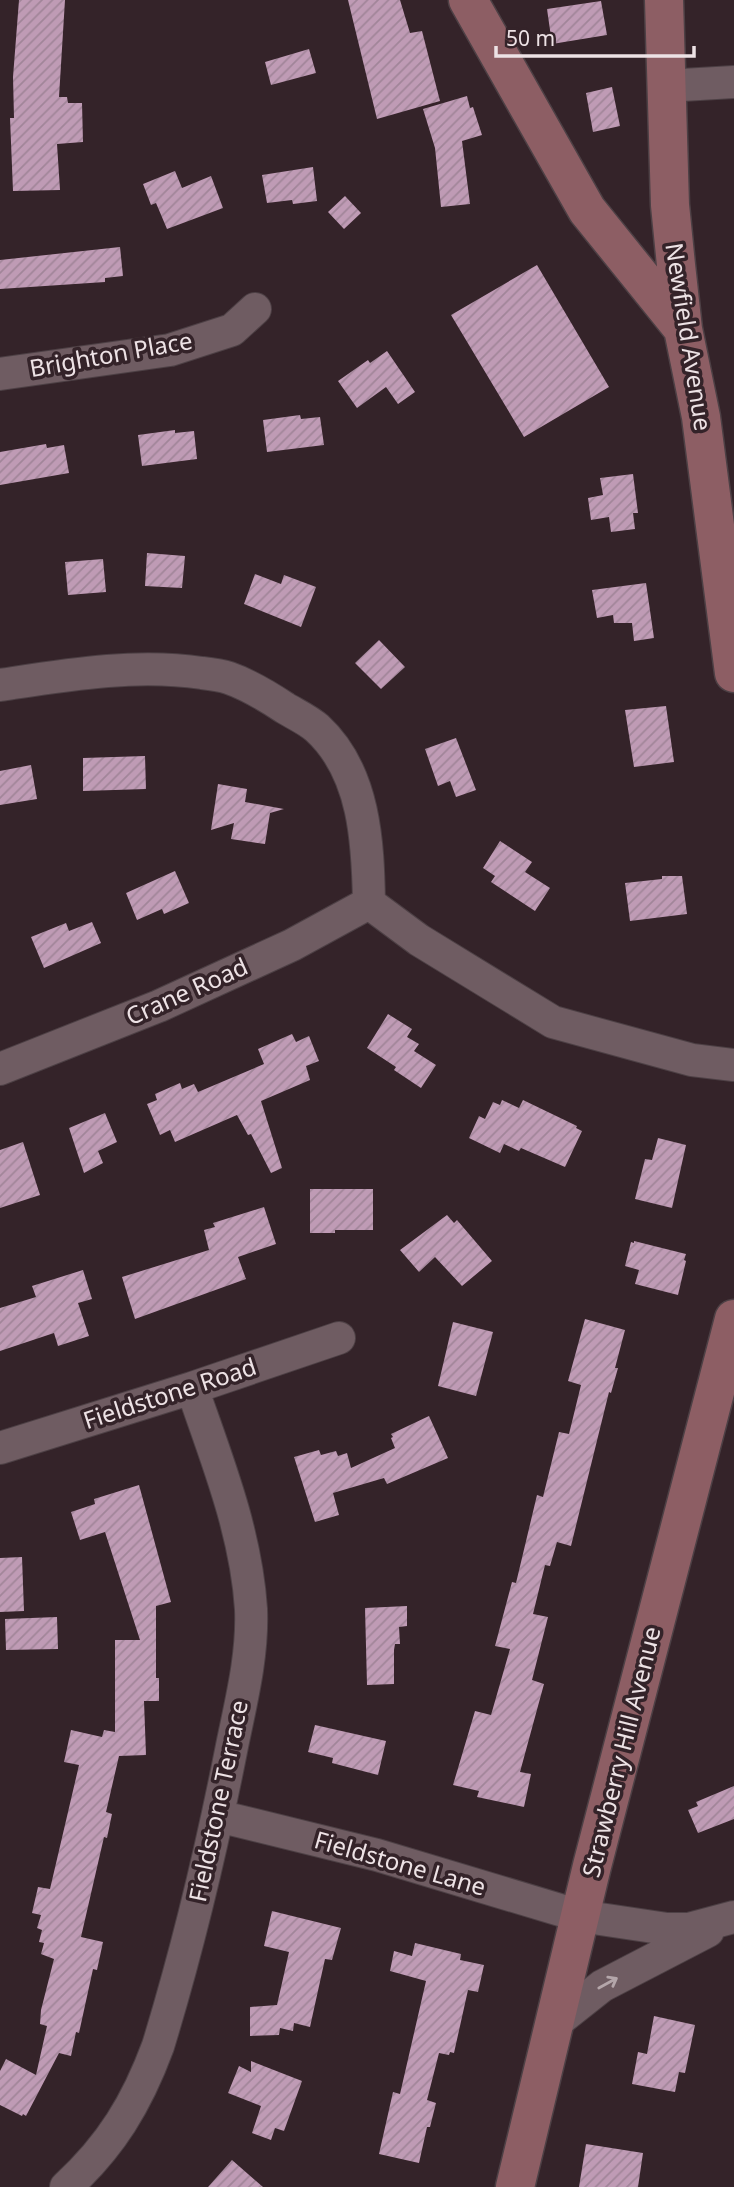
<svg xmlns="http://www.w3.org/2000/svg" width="734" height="2187" viewBox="0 0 734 2187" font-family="'Noto Sans',sans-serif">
	<defs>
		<pattern id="building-hatch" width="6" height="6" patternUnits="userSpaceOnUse" patternTransform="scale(1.75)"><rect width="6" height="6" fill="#bf9bb5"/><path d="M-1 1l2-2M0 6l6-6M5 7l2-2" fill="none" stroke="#a18599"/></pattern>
	</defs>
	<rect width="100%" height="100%" fill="#342329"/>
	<path fill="url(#building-hatch)" d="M19,0H65L59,97H67L68,103H82L83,142L57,144L60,190L13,191L10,118H14L13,77Z
		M348,0H400L410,33L422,31L440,101L377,119Z
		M601,1L607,35L552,44L547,9Z
		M309,49L316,73L271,85L265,62Z
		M612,87L620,126L593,132L586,93Z
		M467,96L470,108L473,107L482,135L462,141L470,204L441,207L435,148L423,109Z
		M313,167L317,201L293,204L292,200L267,203L262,175Z
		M175,171L182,188L211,176L223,208L167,229L156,203L151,205L143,184Z
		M345,196L361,213L344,229L328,212Z
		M120,247L123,276L105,278V282L0,289V260Z
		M537,265L609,387L524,437L451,315Z
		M387,351L415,392L398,404L386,387L357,408L338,381L368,360L370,363Z
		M300,415L301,419L320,417L324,445L267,452L263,420Z
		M175,430V433L194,431L197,459L142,466L138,435Z
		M46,444L47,448L64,445L69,473L0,485V452Z
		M633,474L638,513H633L635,529L611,532L609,517L591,520L588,498L603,495L600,478Z
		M147,553L185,556L182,588L145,586Z
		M103,559L106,592L68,595L65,562Z
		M255,574L281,584L284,575L316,587L301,627L244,604Z
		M646,583L654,638L634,641L632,623H614L613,615L597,618L592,590Z
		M379,640L405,667L381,689L355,663Z
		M666,706L674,762L634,767L625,710Z
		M456,738L476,790L456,797L450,781L438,786L425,749Z
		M145,756L146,789L83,791V758Z
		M31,765L37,799L0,805V771Z
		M218,784L247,789L245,802L284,809L270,813L265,844L231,839L234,823L211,830Z
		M500,841L532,862L525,872L550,888L535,911L491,882L495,876L483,868Z
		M175,871L189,903L164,914L162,909L137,920L126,893Z
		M662,876H682L687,914L630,921L625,883L662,879Z
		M92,922L101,943L44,968L31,937L66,923L69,931Z
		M388,1014L412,1029L407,1037L419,1044L414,1051L436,1065L421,1088L394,1070L396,1067L367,1048Z
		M292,1034L296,1042L309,1036L319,1061L306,1066L310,1080L261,1101L282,1168L271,1173L251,1134L248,1135L237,1115L175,1142L170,1130L160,1135L147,1104L157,1100L155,1094L180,1083L182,1089L194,1084L198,1092L264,1064L258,1049Z
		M502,1100L519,1108L523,1100L577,1126L576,1128L582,1131L565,1167L521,1148L519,1151L504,1144L500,1153L469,1138L479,1116L485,1119L493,1102L500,1105Z
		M105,1113L117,1142L98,1151L103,1163L84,1173L69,1128Z
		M658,1138L686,1145L672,1208L635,1199L645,1159L652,1160Z
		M23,1142L40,1195L0,1208V1150Z
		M310,1189H373V1230H335V1233H310Z
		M264,1207L276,1244L238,1257L246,1279L135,1319L122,1277L209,1250L204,1230L215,1227L213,1223Z
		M447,1215L454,1223L457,1220L492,1261L462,1286L435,1257L419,1272L400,1250Z
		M634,1241L686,1254L684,1260L686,1261L678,1295L635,1284L639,1270L625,1266L631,1242L634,1243Z
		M83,1270L92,1299L78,1303L89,1336L58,1346L54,1333L0,1351V1308L36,1297L32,1286Z
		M585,1319L625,1330L615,1368H618L611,1393L609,1392L571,1546L557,1542L550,1566L545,1565L533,1614L548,1617L532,1680L544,1684L520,1772L531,1774L524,1807L477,1797L479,1791L453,1785L475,1711L491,1715L510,1649L495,1646L512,1582L516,1583L537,1495L543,1497L559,1432L569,1434L581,1385L568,1381Z
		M453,1322L493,1332L476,1396L438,1386Z
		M429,1416L448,1458L387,1484L384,1478L333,1493L339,1515L315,1522L294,1457L319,1450L321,1455L336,1451L338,1456L347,1453L351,1468L395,1448L391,1438L393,1437L391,1434Z
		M139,1485L171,1602L156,1606V1678H159V1701H144L146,1755L119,1756L106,1812L112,1814L107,1838L104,1837L81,1937L103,1942L97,1970L93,1969L79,2033L76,2032L71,2056L59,2053L26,2116L23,2114L22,2116L0,2105V2071L6,2059L36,2075L47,2026L40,2024L41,2010L54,1959L41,1954L44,1943L39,1942L42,1930L37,1928L41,1915L32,1913L38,1887L50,1889L79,1765L64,1762L71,1730L102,1737L104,1730L115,1732V1640H140L105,1532L80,1540L71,1512L95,1504L94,1499Z
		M22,1557L24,1611L0,1612V1558Z
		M407,1606V1626L399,1627L400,1644H395L394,1650V1684L367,1685L365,1608Z
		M57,1617L58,1649L6,1650L5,1619Z
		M315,1725L386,1741L378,1775L332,1763L333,1758L308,1752Z
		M734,1786V1819L698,1833L688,1810L698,1806L696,1802Z
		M272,1911L341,1928L332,1960L325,1959L310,2027L294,2023L293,2031L280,2028L279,2035L250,2036V2007L277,2005L289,1952L264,1946Z
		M415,1943L461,1954L460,1960L484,1965L478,1992L468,1990L454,2053L450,2052L449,2055L439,2053L427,2100L436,2103L430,2127H427L419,2163L379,2154L393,2092L400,2094L426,1981L390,1971L394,1951L412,1956Z
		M654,2016L695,2025L685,2073L679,2072L675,2092L632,2084L638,2052L647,2054Z
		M251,2061L302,2081L284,2131L275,2128L271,2140L252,2133L261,2106L228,2093L239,2066L251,2072Z
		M586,2144L643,2153L638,2187H579Z
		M232,2160L263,2187H208Z"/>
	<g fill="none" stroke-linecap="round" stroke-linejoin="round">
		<defs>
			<path id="street" d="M665,86L734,82
				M0,374L170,350L232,330L255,309
				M0,685C66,675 135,663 202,673C211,674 220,675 229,678C249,685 267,696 285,708C295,714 308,720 317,728C365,772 368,843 369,903L419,940L553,1022L692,1060L734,1065
				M0,1069L159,1006L292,945L369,903
				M0,1448L192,1388L339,1338
				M218,1816L377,1855L580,1916L667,1929H689L734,1917
				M554,2024L602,1986L708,1931
				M66,2187C111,2146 137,2103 158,2046C188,1948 212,1847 232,1746C241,1702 253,1655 251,1609C246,1532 217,1460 192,1388"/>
			<path id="secondary" d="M468,0L587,210L683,329
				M664,0L670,205L676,265L683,329L701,417L734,673
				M515,2187L592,1866L734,1319"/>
		</defs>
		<use href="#street" stroke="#4d4045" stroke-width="34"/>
		<use href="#secondary" stroke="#4d4045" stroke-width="41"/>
		<use href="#street" stroke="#6f5c62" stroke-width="32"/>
		<use href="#secondary" stroke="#8d5e64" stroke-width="38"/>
	</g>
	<defs><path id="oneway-shaft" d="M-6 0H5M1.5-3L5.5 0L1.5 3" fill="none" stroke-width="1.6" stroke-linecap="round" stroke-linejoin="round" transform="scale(1.75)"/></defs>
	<use stroke="#b4a6aa" href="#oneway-shaft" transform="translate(608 1983) rotate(-29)"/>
	<g text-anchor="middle" stroke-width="7" stroke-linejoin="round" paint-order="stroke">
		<g font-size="24" fill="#ede2e5" stroke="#342329">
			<text transform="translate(688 337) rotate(81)" y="8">Newfield Avenue</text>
			<text transform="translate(111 355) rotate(-10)" y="8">Brighton Place</text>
			<text transform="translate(187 992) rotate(-24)" y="8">Crane Road</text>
			<text transform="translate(170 1394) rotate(-18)" y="8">Fieldstone Road</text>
			<text transform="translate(622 1752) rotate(-76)" y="8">Strawberry Hill Avenue</text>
			<text transform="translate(219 1801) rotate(-78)" y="8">Fieldstone Terrace</text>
			<text transform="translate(400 1864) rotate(16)" y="8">Fieldstone Lane</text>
		</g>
	</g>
	<path d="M496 46v10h198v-10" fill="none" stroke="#ede2e5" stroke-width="3.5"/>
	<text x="506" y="46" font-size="21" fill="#ede2e5" stroke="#342329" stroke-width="5" paint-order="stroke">50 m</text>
</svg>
